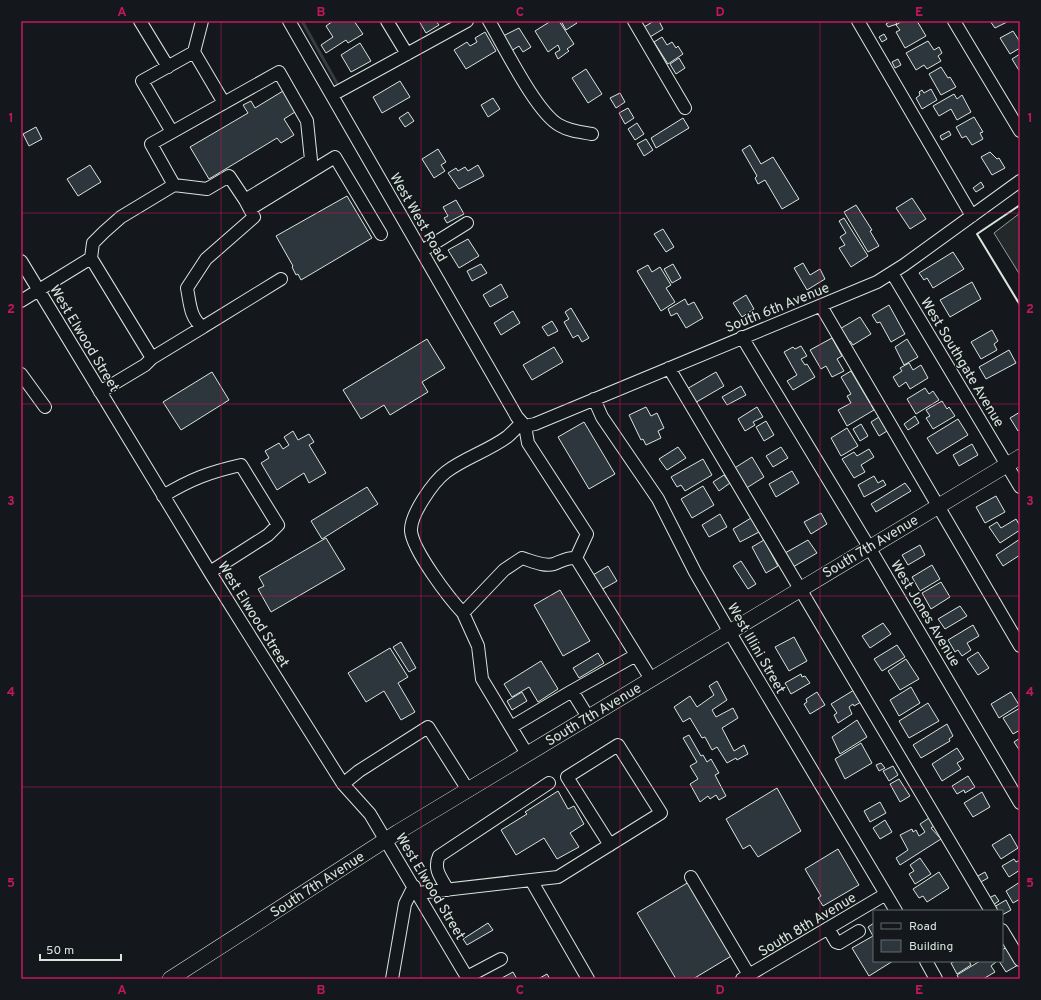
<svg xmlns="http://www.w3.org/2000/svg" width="1041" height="1000" viewBox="0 0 1041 1000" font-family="Overpass,sans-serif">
	<rect width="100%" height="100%" fill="#14181c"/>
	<path fill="#24282b" stroke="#939e99" d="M1020,213V275L994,233Z"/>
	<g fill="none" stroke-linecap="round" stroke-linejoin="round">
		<path stroke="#363b3e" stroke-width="3" d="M302,21L339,87"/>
	</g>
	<path fill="#2c363c" stroke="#d8e6dc" d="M333,21H354L363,34L348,43L346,40L326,53L321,45L333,37L326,26Z
		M419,21H436L439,25L426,33Z
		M551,21H559L574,44L567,49L569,51L558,59L555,53L560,50L558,45L548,52L535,31Z
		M561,21H575L577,23L566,30Z
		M654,21H659L663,29L650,37L644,27Z
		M891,21H895L897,24L888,27L886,24Z
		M902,21H917L926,36L905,48L896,32L900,30L896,25Z
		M990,21H1007V22L995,28Z
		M519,28L531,47L523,52L519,46L511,51L503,36Z
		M1013,31L1020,42V48L1010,54L1000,38Z
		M485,32L496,51L466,69L454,50L467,42L470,46L477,42L475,38Z
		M884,34L887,39L882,42L879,37Z
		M662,37L667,45L672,42L676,48L678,46L683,54L668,64L654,42Z
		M928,41L934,50L939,47L942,53L938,56L941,61L927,69L924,65L916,70L906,53Z
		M360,43L371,61L351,72L341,55Z
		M1020,54V72L1012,59Z
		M679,58L685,68L676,74L670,64Z
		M898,59L901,65L895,68L892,62Z
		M941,67L948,78L950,77L956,87L941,95L929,74Z
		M586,69L602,94L588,103L572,78Z
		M400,81L410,97L382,113L373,97Z
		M931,89L937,100L922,109L916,98L920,95L919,92L922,90L924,93Z
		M283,91L295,112L284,119L294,135L281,143L277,138L209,179L190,147L248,113L243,105L251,101L255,108Z
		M620,93L625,102L616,108L610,98Z
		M954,94L957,99L962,95L971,112L957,120L951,109L939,116L933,106Z
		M493,98L500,109L488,117L481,105Z
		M628,108L634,118L625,124L619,113Z
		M408,112L414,121L405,127L399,118Z
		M974,117L983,132L980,133L983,139L972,145L966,136L962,138L956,127Z
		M683,118L689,128L656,148L651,138Z
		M637,123L644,134L635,140L628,129Z
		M36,127L42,139L29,146L23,134Z
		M949,131L951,135L942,140L940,136Z
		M646,139L653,150L644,156L637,144Z
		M750,145L761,164L773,157L799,199L782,209L765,180L758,184L755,178L757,176L742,150Z
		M438,149L446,162L441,165L445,171L434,178L422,159Z
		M990,152L997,159L999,158L1005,168L992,175L981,157Z
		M90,165L101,182L78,196L67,179Z
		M478,165L484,176L459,189L448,173L456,168L458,171L465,167L468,171Z
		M981,182L984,187L976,192L973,188Z
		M347,196L372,238L301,280L298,274L296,275L292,267L293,266L276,236Z
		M912,198L926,219L910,229L896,208Z
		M456,200L464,214L447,223L444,218L448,216L443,207Z
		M856,205L872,230L870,231L879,246L868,252L844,212Z
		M844,218L868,256L851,267L839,248L845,245L840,237L846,233L839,221Z
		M663,229L674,247L666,252L654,234Z
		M468,239L479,256L459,268L448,250Z
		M953,252L964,269L933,288L927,278L924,280L919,273Z
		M803,263L810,275L820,269L825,279L807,290L794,268Z
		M481,264L487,273L472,281L467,271Z
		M673,264L681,278L672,283L664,269Z
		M648,265L652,272L660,267L671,285L666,288L675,302L661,311L637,271Z
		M972,282L981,299L950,317L940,300Z
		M501,284L508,297L490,307L483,295Z
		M746,295L754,309L742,317L733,303Z
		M685,299L688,305L694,302L703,318L686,328L677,313L671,316L668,309Z
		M889,305L905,334L891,342L880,322L877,323L872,315Z
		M571,308L589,338L582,342L578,335L573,338L564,322L569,319L565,312Z
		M513,311L520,323L501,335L494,323Z
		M860,317L871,334L853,345L850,341L846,344L838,330Z
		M552,321L558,331L548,336L542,327Z
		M992,330L998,341L994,344L997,350L981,359L971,342Z
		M832,338L842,356L837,359L844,371L832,377L826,366L821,369L810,350Z
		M427,339L445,368L422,382L428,392L390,415L384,405L361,419L343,390Z
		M907,339L918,357L904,365L895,347Z
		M801,346L807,356L801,359L805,365L807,364L815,377L793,390L787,381L797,375L784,352L793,347L795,349Z
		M554,347L563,362L532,380L523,365Z
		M1009,350L1016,363L986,379L979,367Z
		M909,363L913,370L921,365L928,378L910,389L906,382L899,387L893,377L902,371L900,368Z
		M851,371L874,410L847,426L838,410L851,403L847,396L851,394L841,377Z
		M212,372L229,400L181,430L163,402Z
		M716,372L724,386L693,404L685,390Z
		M741,386L746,395L727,405L722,397Z
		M925,388L929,394L933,391L939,400L916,414L907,399Z
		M942,401L947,409L949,407L955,416L933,429L926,418L930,416L926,410Z
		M646,407L651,416L657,413L664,428L658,431L661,438L646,445L643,439L641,440L629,415Z
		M757,407L763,417L753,422L755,425L745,431L738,419Z
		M1020,412V429L1018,431L1010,418Z
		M915,416L919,423L908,430L904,424Z
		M879,417L887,431L879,436L871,422Z
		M958,419L968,435L937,454L927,438Z
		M766,421L774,435L764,441L756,427Z
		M584,422L615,474L589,489L558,437Z
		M861,424L868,436L860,441L853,429Z
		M847,428L858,446L841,456L831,438Z
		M293,431L298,440L309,434L314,442L309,445L326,473L309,483L304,473L277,490L261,463L269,458L265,451L279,443L283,449L289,445L284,437Z
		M972,444L978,455L959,466L953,455Z
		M678,447L686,458L667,470L659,459Z
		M781,447L788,458L773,467L766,456Z
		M869,449L874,457L861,465L865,472L854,478L842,459L854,452L857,456Z
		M752,457L764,477L745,489L733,469Z
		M703,459L712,475L685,491L681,485L677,487L671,477Z
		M792,471L799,483L776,497L769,484Z
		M724,475L730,483L719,491L713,482Z
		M874,476L878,483L883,480L886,485L864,497L858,485Z
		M905,483L911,491L876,512L871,504Z
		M703,486L714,505L692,518L681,499Z
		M367,487L378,504L322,539L311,521Z
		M996,496L1005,512L985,523L976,507Z
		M821,513L827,524L811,534L804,522Z
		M720,514L727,527L709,537L702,525Z
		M751,518L759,532L740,542L733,529Z
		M1016,519L1020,526V530L1000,543L989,527L997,522L1001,528Z
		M326,538L345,569L271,612L258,589L264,586L259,577Z
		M1020,539V555L1003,566L996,555Z
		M764,540L778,566L766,573L752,547Z
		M808,540L817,553L793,567L785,553Z
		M920,545L925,555L908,565L902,555Z
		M741,561L756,584L748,589L733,566Z
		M932,565L940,579L920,591L912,577Z
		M608,566L617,581L601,590L593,575Z
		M941,582L950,597L931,609L922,593Z
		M560,590L590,641L563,656L534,605Z
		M960,606L967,616L945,629L938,619Z
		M883,623L891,634L870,648L862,636Z
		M973,625L979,636L967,643L971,650L962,656L958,650L955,652L948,640Z
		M794,637L807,661L789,671L775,647Z
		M401,642L416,668L409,672L393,647Z
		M897,645L905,657L882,671L874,659Z
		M390,648L408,677L398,683L415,712L401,720L384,691L366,702L348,673Z
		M978,652L989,668L978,675L967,659Z
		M598,653L604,663L579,678L573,668Z
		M906,659L919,679L900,690L888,671Z
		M541,661L558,689L538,702L529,687L512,697L504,684Z
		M801,674L802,677L805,676L810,683L791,694L785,683Z
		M717,681L727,700L712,710L716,717L733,708L738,718L722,728L734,751L744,745L748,754L737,760L736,758L727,763L717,747L712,750L705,737L702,738L690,718L683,722L674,707L690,696L697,707L714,695L709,686Z
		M911,687L920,703L899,716L890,700Z
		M854,690L861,702L854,706L853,704L849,707L852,714L838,723L834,715L837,713L831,704Z
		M522,692L527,701L512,710L507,701Z
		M817,692L825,705L810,714L804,704L807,702L806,699Z
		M1011,692L1019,705L999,718L991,704Z
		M928,703L939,721L909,738L899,721Z
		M1020,708V730L1013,734L1003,718Z
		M857,720L867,737L840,754L832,737Z
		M947,724L953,736L949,739L950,741L921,758L913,745Z
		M689,735L701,756L703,755L707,762L711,759L719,773L715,775L726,796L719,800L716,795L710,799L708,796L700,802L690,784L698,779L690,766L697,762L683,738Z
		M1020,738V751L1014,742Z
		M861,743L872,763L845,779L835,759Z
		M957,748L964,759L957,763L961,769L942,781L932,764Z
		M881,763L885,768L879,771L876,765Z
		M893,766L898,775L889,781L883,771Z
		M968,776L975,787L965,793L964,790L957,794L952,786Z
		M899,779L910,796L900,802L890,784Z
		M777,788L801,831L758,857L750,845L743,849L726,819Z
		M558,791L568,809L574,806L584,824L570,833L579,847L557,859L544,838L516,855L501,830L527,814L525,812Z
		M982,792L990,807L973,817L964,803Z
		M880,802L886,813L870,822L864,811Z
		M929,818L934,826L931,828L941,839L900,865L896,858L908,850L900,835L912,829L913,832L916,830L919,836L925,832L920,824Z
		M885,820L892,832L880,839L873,828Z
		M1010,834L1018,848L1001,859L992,845Z
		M838,849L859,885L823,906L818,898L821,896L805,869Z
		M920,858L931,874L915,884L909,874L914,871L910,865Z
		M1014,859L1016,862L1020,860V870L1009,877L1002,866Z
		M939,872L949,888L927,902L923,896L919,898L913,889Z
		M985,872L988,878L979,883L976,877Z
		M689,882L733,955L693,979H676L637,913Z
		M1020,882V899L1013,903L1006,891Z
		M995,895L999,901L993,905L989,898Z
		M1006,900L1011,910L1002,915V911H997L994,907Z
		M488,923L493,930L467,945L463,939Z
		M874,923V961H893L869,976L852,948L873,936L868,927Z
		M1007,947L1018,965L1006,972L999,961H1002V950Z
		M955,961H969L971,965L957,974L951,963Z
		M980,961H996V962L991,966L995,972L983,979H959L957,975Z
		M513,972L517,979H500Z
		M547,974L550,979H538Z"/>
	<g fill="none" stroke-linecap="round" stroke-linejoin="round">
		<defs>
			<path id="minor" d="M140,21L168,67
				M289,21L517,417L525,426
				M387,21L407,54
				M489,21C504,46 536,112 559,125C569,131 580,132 592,134
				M634,21L685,108
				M858,21L972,216
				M954,21L1020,131
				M194,52L202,21
				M332,95L467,21
				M172,132L142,81L194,52L224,103
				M245,200L254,217L206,259L187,288C190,303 190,319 203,327L281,279
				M250,209L335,157L381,234
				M422,251L467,223
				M91,258L93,243L104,232L121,217L174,185L207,189L229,176L245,200L311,160L307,121L279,72L151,144L174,185
				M21,261L211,574L326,757L343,784L370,814L468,979
				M892,273L1020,487
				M21,301L91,258L152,358L145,365L100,392
				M821,306L1020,646
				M742,337L869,547L1020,803
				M152,358L203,327
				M669,368L991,911
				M21,374L45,407
				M594,399L602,417L658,499L695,572L729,631L896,911
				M525,426L535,424L877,282L904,265L1020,181
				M525,426L528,443L587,534L576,558
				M163,496C191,479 210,472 241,465L278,525L268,535L210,572
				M463,613C449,598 413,551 411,531C410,515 433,482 446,472C464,458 488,451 507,437C512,433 517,427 522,423
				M572,691L636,655
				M511,727L572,691L588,717
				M527,754L482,679L478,646L463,613L504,570L522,558C532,561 544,567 554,564C562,561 567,557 576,558L651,679
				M343,784L359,771L428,727L468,790
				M691,877L749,975
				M531,880L558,877L661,813L618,745L567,777L610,845
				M448,890C441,878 433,869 439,856L549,783
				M418,893L531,880L588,979
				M828,928L836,942L839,943L859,931
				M1002,930L1020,960
				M926,961L936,979
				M467,977L501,959
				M392,979L405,904L414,886
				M742,979L886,894"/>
			<path id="major" d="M170,979L398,832L1020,457"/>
		</defs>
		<use href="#minor" stroke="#d8e6dc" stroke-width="14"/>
		<use href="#major" stroke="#d8e6dc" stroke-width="16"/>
		<use href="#minor" stroke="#14181c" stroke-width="12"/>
		<use href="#major" stroke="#14181c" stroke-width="15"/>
		<path stroke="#d8e6dc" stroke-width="2" d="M1020,205L977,234L1020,305"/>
	</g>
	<path fill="none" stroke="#c2185b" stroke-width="1" stroke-opacity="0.55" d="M221,21V979M421,21V979M620,21V979M820,21V979M21,213H1020M21,404H1020M21,596H1020M21,787H1020"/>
	<g text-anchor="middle" stroke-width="3" stroke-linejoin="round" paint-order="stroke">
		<g font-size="14" fill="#d8e6dc" stroke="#14181c">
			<text transform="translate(419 217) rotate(60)" y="5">West West Road</text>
			<text transform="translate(777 307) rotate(-22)" y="5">South 6th Avenue</text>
			<text transform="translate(85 338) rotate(59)" y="5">West Elwood Street</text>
			<text transform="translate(963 362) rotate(59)" y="5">West Southgate Avenue</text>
			<text transform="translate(870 546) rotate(-31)" y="5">South 7th Avenue</text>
			<text transform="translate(926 613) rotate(59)" y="5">West Jones Avenue</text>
			<text transform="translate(254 614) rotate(58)" y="5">West Elwood Street</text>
			<text transform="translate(757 648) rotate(60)" y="5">West Illini Street</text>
			<text transform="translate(593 714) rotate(-31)" y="5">South 7th Avenue</text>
			<text transform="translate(317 884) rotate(-33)" y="5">South 7th Avenue</text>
			<text transform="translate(431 886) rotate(59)" y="5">West Elwood Street</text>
			<text transform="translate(807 924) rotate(-31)" y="5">South 8th Avenue</text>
		</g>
	</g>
	<rect width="1041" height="1000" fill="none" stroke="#14181c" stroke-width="44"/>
	<rect x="873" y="910" width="130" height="52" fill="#14181c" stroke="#626a69"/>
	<rect x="881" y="923" width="20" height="6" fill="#14181c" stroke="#626a69"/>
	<text x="909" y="930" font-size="12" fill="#d8e6dc">Road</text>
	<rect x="881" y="940" width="20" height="12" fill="#2c363c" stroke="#626a69"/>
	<text x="909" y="950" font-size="12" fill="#d8e6dc">Building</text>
	<path d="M40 954v6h81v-6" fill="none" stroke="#d8e6dc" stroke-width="2"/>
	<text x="46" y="954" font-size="12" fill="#d8e6dc" stroke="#14181c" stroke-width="3" paint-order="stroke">50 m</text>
	<rect x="22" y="22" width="997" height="956" fill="none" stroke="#c2185b" stroke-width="1.5"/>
	<g font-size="13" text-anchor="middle" font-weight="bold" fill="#c2185b">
		<text x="122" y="16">A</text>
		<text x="321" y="16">B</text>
		<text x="520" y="16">C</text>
		<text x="720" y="16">D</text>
		<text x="919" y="16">E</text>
		<text x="11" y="122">1</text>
		<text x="1030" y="122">1</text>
		<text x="11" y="313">2</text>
		<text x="1030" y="313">2</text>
		<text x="11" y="505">3</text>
		<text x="1030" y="505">3</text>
		<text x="11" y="696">4</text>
		<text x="1030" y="696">4</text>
		<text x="11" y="887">5</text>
		<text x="1030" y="887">5</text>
		<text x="122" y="994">A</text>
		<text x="321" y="994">B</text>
		<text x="520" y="994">C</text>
		<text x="720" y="994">D</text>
		<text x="919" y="994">E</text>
	</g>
</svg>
